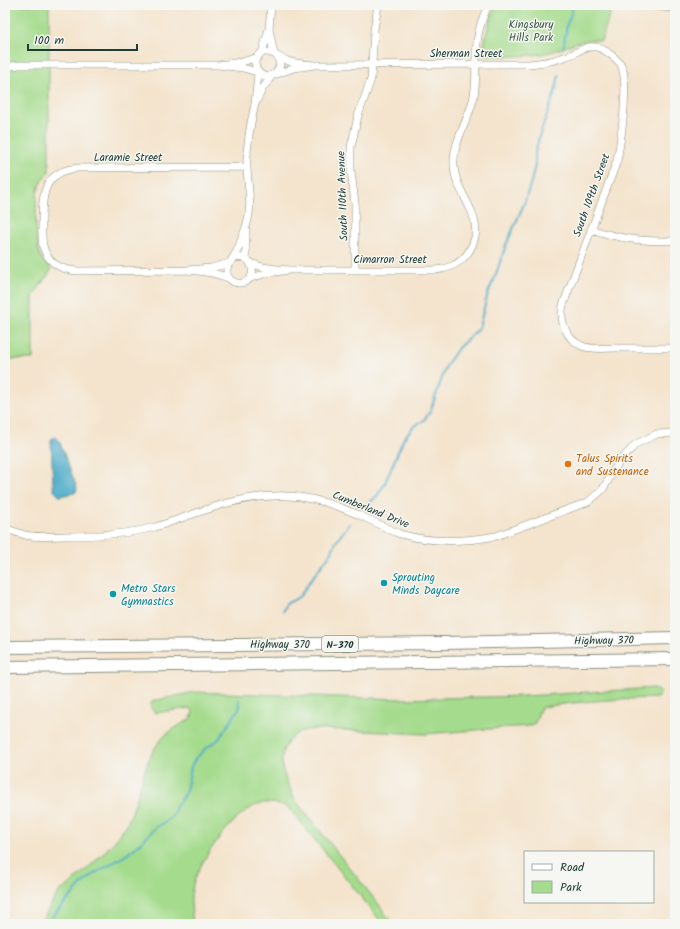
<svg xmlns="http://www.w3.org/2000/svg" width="680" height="929" viewBox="0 0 680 929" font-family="Kalam,sans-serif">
	<rect width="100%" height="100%" fill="#f6f6f2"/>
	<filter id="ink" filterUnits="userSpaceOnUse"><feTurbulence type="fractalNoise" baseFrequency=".025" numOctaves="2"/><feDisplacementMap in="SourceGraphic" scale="8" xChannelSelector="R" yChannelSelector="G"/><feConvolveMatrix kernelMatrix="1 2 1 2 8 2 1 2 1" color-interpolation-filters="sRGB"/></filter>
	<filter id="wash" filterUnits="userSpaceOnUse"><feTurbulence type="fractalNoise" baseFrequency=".012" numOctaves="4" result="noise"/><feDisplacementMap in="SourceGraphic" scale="16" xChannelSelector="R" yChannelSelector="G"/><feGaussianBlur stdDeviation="0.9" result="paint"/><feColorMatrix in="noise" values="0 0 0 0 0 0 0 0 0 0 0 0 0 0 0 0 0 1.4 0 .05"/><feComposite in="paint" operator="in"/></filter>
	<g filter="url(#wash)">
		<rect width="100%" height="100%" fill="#f4e4cd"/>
		<path fill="#a4db8c" stroke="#628c60" d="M5,5H49V171C45,177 40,183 38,190C35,201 35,241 39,252C41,260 46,264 52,269L33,296V359H5Z
			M496,5H675V11H611L601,41C579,36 563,51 541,54C523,57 503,56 485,56L483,54C484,36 490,21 496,5Z
			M655,688L660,693L659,696L657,698C618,699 581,701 543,707L540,709L535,723L528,726L425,734L322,729C317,729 311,729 306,730C299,731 293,736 288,742C274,760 287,783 296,801L380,906L392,924H383L289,808C279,803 267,801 256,805C232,816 200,859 193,885C189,898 192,911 193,924H38C48,915 51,901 60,891C64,888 69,886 72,882C88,868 114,845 125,827C141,800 140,764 161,740C168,731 181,725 190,719L192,716L193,711L190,708L155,713L151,708V703L153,701L194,692L401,699L524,696Z"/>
		<path fill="#48aac7" stroke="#34747e" d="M55,437L59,440L77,488L76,492L75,493L59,496L54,491L53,487L51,441V439Z"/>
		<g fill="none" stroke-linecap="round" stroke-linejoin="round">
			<path stroke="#48aac7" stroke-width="2" d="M563,48L567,25L574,5
				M368,504L376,497L384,485L404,438L413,427L424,420L430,412L446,366L458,348L471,336L479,327L488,293L495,277L506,245L524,204L531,182L535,165V154L539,137L556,89L559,75
				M283,611C285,599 296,603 302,593C311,579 321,566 331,553C333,550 334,546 336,542C340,536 345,530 349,524
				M51,918L84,882L94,874L126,855L141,843L157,826L164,823L172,817L176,807L186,791L191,767L195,759L205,749L218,740L240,707L239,700"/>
		</g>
	</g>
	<g filter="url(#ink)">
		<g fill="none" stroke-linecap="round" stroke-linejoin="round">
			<defs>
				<path id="minor" d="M269,29L271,5
					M262,53L269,29L274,54
					M315,65L529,64C542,63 555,61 567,56C577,53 585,45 596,47C603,48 620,60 622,67C629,87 621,139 617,161L563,305C559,321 566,339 582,346C593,350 605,348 616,348C636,348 655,348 675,348
					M5,67L19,65H218
					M257,72L243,68L218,65L242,62L258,57
					M258,73L255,104L263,88L271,77
					M274,75L294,68L315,65C306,64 296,64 288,61C280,59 273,51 265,52C250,55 253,75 268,77L276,73L280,65L277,56
					M246,227C253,206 248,190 247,168C246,146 250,125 255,104
					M591,229C623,240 641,241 675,241
					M231,261L238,249L246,227V259
					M230,263L211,268L187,270C202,272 217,272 230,279
					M250,263C262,286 225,291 227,269C227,266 229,263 231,261C234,258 239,257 243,258C248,259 251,264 256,265C267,269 279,269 290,270L267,273L251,278
					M187,270L77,271C63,270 49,264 44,249C41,241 42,230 42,221C42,193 44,172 77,168L247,167
					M290,270H436C456,268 470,257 475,237C480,211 455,192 454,166C452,143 468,122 473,100C478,81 474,62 477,43C478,29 483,17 488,5
					M355,270V203L351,171V147L358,116L371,79L374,30L378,5
					M5,528C12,531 18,533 25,535C38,538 52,536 64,536C94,536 125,535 155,527C194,515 232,497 274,496C308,494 340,506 370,520C380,525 390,530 400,534C432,543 464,542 496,536L588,502L603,489L619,462L636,444L657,434L675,433"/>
				<path id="trunk" d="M5,647L445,643L675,638
					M5,667L675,659"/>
			</defs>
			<use href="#minor" stroke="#8a9080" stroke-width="8"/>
			<use href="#trunk" stroke="#8a9080" stroke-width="14"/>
			<use href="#minor" stroke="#fff" stroke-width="7"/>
			<use href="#trunk" stroke="#fff" stroke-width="12"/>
		</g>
	</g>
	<circle fill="#e8710a" stroke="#f6f6f2" stroke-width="1.5" cx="568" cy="464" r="4"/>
	<g fill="#0f9aa8" stroke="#f6f6f2" stroke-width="1.5">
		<circle cx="384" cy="583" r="4"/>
		<circle cx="113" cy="594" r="4"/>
	</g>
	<g text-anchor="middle" stroke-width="3" stroke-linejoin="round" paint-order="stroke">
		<rect fill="#f6f6f2" stroke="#60746d" stroke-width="1" x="322" y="636" width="36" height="16" rx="3"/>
		<g font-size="10" font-weight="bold" fill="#1f3d34">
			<text x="340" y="648">N-370</text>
		</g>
		<g font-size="11" fill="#3a5d46" stroke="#f6f6f2">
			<text x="531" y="28">Kingsbury<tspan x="531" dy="13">Hills Park</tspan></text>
		</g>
		<g font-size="11" fill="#1f3d34" stroke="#f6f6f2">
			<text x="466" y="57">Sherman Street</text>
			<text x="128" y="161">Laramie Street</text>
			<text transform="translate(591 195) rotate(-70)" y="4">South 109th Street</text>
			<text transform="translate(342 196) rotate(-92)" y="4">South 110th Avenue</text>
			<text x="390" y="263">Cimarron Street</text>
			<text transform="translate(371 509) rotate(22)" y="4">Cumberland Drive</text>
			<text transform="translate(604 640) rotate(-1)" y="4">Highway 370</text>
			<text x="280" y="648">Highway 370</text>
		</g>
		<g font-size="11" fill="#c56008" stroke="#f6f6f2" text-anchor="start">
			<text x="576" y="462">Talus Spirits<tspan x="576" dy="13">and Sustenance</tspan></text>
		</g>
		<g font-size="11" fill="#0d838f" stroke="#f6f6f2" text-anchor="start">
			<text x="392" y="581">Sprouting<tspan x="392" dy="13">Minds Daycare</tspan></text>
			<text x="121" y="592">Metro Stars<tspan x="121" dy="13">Gymnastics</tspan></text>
		</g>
	</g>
	<rect width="680" height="929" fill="none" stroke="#f6f6f2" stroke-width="20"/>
	<rect x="524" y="851" width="130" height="52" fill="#f6f6f2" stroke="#a0aca6"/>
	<rect x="532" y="864" width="20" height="6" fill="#ffffff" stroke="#a0aca6"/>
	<text x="560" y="871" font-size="12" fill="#1f3d34">Road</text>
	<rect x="532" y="881" width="20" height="12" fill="#a4db8c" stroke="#a0aca6"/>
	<text x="560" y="891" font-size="12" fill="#1f3d34">Park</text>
	<path d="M28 44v6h109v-6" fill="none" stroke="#1f3d34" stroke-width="2"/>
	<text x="34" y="44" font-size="12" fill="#1f3d34" stroke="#f6f6f2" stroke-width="3" paint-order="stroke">100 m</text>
</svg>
